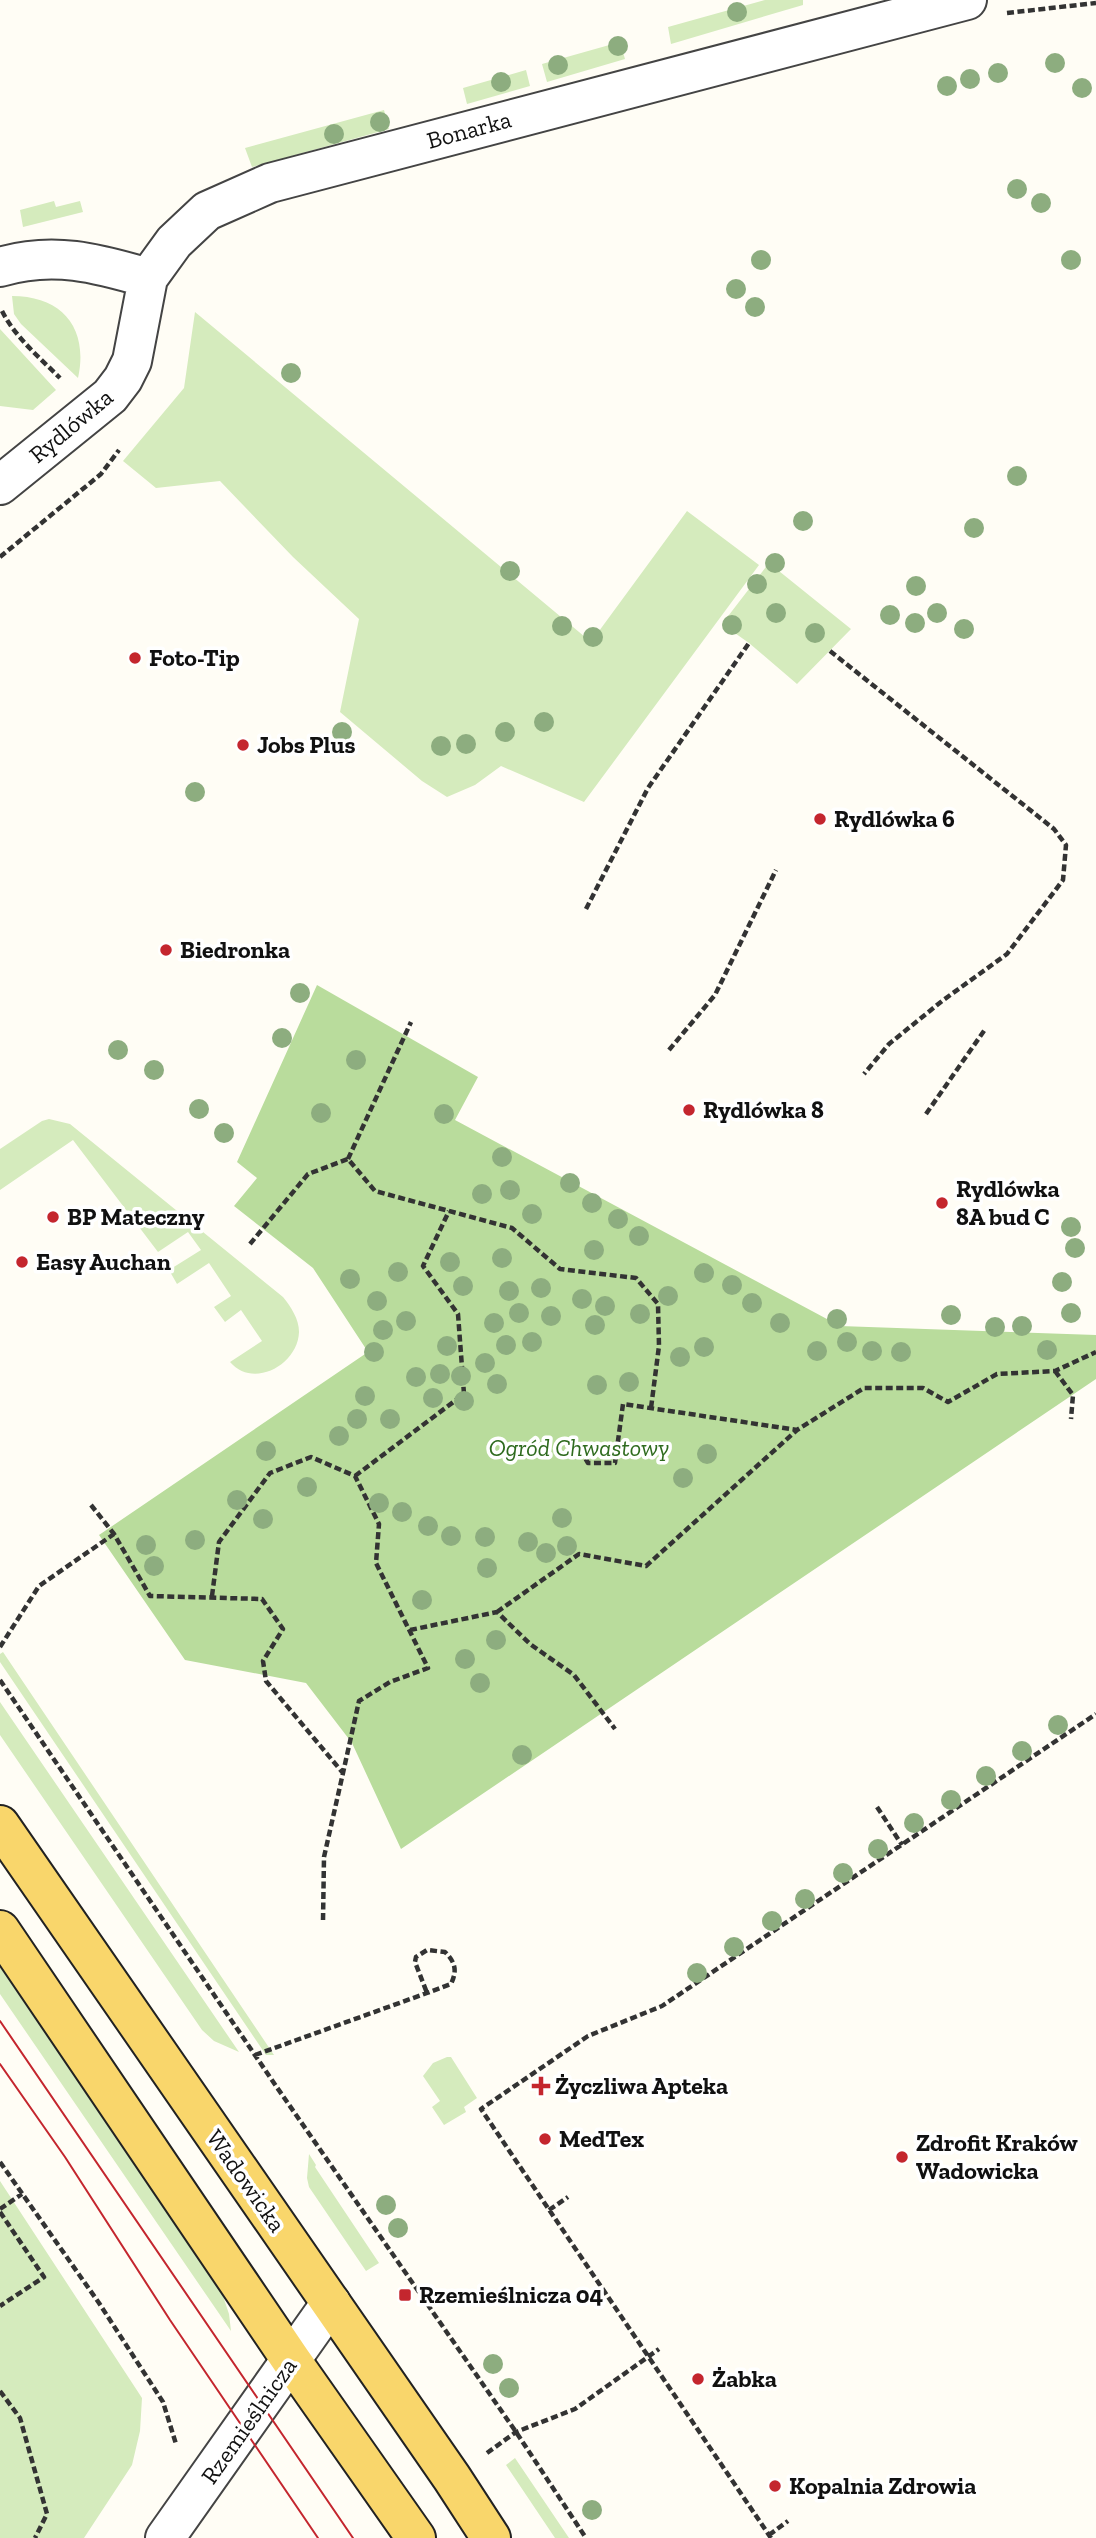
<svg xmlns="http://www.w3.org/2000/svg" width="1096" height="2538" viewBox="0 0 1096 2538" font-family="'Zilla Slab',serif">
	<rect width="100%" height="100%" fill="#fffdf5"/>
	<path fill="#d5ebbd" d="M765,0H803V5L671,44L668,27Z
		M620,42L625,59L547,82L542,64Z
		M526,70L530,86L467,104L463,88Z
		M384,110L389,129L252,167L245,148Z
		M54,201L56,207L80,201L83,212L23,227L20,210Z
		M12,296C62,296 89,328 78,378L21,324L14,314Z
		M195,312L591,642L687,511L759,565L584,802L501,766L475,785L447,797L422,781L340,712L359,619L293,557L220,481L156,488L123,461L184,388Z
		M0,329L56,390L33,410L0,406Z
		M769,563L851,629L797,684L749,643L722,624Z
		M49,1119L70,1124L283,1297C291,1307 299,1319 299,1332C298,1365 253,1389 230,1362L262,1341L241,1310L225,1322L214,1307L231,1296L209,1263L177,1284L169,1270L201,1250L188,1232L158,1252L73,1140L0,1190V1149L42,1121Z
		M3,1652L274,2055H266L0,1662V1654Z
		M0,1702L239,2052L214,2041L202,2030L0,1735Z
		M0,1967L223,2296L229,2314L231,2331L0,1994Z
		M447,2057H451L477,2098L464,2107L466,2112L444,2125L432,2107L440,2101L423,2076L433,2063Z
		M309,2154L316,2165L315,2167L379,2263L366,2271L309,2187L307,2178Z
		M0,2181L142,2398L140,2431L132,2465L84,2538H0Z
		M515,2458L569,2538H555L506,2465Z"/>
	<path fill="#b9dc9c" d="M317,985L478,1077L455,1120L840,1326L1096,1335V1379L401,1849L352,1743L306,1683L185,1660L99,1535L368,1352L313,1268L234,1206L257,1178L237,1162Z"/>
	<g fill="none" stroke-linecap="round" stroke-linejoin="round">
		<defs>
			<path id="minor" d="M0,267C53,251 97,263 148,278
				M0,485L110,396L123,379L132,361L148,278L174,242L207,211L270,183L967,0
				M165,2538L331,2303"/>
			<path id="primary" d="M0,1825L452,2478L491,2538
				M0,1930L291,2360L416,2538"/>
		</defs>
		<use href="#minor" stroke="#444" stroke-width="42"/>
		<use href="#primary" stroke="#222" stroke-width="42"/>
		<path stroke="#333" stroke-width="4.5" stroke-dasharray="7 3.5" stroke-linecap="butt" d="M1007,13L1096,3
			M2,311C15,337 40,358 60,378
			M0,557L101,474L119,450
			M830,651L1054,829L1066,845L1063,880L1007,954L942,1001L889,1044L864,1074
			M586,909L648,788L749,643
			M669,1050L715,995L776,870
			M926,1114L986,1028
			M348,1159L411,1022
			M250,1244L308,1174L348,1159L375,1191L512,1228L560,1269L636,1278L658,1304L659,1346L651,1408
			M1055,1371L1073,1395L1071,1419
			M575,1441L588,1463H615L623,1404L797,1430
			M355,1476L464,1394L458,1314L423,1266L449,1211
			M91,1505L114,1534L150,1596L262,1599L283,1629L263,1661L266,1681L343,1773L324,1857L323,1921
			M212,1596L219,1542L270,1473L311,1457L355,1476L379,1524L376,1563L428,1668L390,1682L359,1701L343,1773
			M497,1612L579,1554L646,1566L797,1430L864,1388H923L948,1402L997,1374L1055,1371L1096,1352
			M410,1630L497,1612L530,1644L574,1675L615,1729
			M0,1647L39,1586L114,1534
			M0,1680L276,2086L516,2432L586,2538
			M877,1807L902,1845
			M255,2055L427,1993L451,1984C457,1971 456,1963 445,1952L427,1950L416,1957L415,1962L427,1993
			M0,2162L99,2303L163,2402L176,2444
			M0,2209L22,2194
			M549,2210L568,2197
			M0,2212L44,2277L0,2306
			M0,2391L20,2418L47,2514L35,2538
			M487,2453L516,2432L575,2409L659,2349
			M769,2535L788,2521
			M771,2538L481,2109L588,2036L662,2006L1096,1714"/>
		<use href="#minor" stroke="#fff" stroke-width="38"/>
		<use href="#primary" stroke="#f9d66b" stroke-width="38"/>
		<path stroke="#c4262e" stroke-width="2" d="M0,2021L353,2538
			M0,2064L65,2157L170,2320L318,2538"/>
	</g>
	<g fill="#8dad7f">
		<circle cx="737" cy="12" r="10"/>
		<circle cx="618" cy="46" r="10"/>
		<circle cx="1055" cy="63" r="10"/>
		<circle cx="558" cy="65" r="10"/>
		<circle cx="998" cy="73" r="10"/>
		<circle cx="970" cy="79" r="10"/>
		<circle cx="501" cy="82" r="10"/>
		<circle cx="947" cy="86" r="10"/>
		<circle cx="1082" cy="88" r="10"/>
		<circle cx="380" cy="122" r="10"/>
		<circle cx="334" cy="134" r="10"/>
		<circle cx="1017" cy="189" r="10"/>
		<circle cx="1041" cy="203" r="10"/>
		<circle cx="761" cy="260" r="10"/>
		<circle cx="1071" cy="260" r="10"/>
		<circle cx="736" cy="289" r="10"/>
		<circle cx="755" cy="307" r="10"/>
		<circle cx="291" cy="373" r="10"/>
		<circle cx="1017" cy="476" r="10"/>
		<circle cx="803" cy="521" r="10"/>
		<circle cx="974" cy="528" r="10"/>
		<circle cx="775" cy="563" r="10"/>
		<circle cx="510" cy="571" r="10"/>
		<circle cx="757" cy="584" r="10"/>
		<circle cx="916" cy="586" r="10"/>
		<circle cx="776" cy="613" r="10"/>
		<circle cx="937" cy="613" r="10"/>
		<circle cx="890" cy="615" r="10"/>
		<circle cx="915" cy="623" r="10"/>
		<circle cx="732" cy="625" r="10"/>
		<circle cx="562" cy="626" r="10"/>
		<circle cx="964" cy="629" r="10"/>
		<circle cx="815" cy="633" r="10"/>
		<circle cx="593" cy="637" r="10"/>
		<circle cx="544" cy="722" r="10"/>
		<circle cx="342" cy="732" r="10"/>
		<circle cx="505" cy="732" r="10"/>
		<circle cx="466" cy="744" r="10"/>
		<circle cx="441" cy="746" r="10"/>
		<circle cx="195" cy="792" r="10"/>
		<circle cx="300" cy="993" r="10"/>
		<circle cx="282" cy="1038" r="10"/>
		<circle cx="118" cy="1050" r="10"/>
		<circle cx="356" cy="1060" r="10"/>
		<circle cx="154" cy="1070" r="10"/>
		<circle cx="199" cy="1109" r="10"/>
		<circle cx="321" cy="1113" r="10"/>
		<circle cx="444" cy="1114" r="10"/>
		<circle cx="224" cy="1133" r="10"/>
		<circle cx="502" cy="1157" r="10"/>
		<circle cx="570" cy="1183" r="10"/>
		<circle cx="510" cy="1190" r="10"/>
		<circle cx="482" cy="1194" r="10"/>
		<circle cx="592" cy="1203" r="10"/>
		<circle cx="532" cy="1214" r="10"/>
		<circle cx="618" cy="1219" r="10"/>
		<circle cx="1071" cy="1227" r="10"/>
		<circle cx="639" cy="1236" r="10"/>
		<circle cx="1075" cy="1248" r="10"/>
		<circle cx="594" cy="1250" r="10"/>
		<circle cx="502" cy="1258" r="10"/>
		<circle cx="450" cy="1262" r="10"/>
		<circle cx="398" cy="1272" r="10"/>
		<circle cx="704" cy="1273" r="10"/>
		<circle cx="350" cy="1279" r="10"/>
		<circle cx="1062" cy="1282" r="10"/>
		<circle cx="732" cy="1285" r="10"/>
		<circle cx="463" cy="1286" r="10"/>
		<circle cx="541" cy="1288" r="10"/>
		<circle cx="509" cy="1291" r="10"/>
		<circle cx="668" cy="1296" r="10"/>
		<circle cx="582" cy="1299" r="10"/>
		<circle cx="377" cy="1301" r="10"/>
		<circle cx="752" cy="1303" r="10"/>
		<circle cx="605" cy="1306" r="10"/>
		<circle cx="519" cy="1313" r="10"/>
		<circle cx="1071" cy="1313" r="10"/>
		<circle cx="640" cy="1314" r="10"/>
		<circle cx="951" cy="1315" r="10"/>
		<circle cx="551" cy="1316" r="10"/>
		<circle cx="837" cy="1319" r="10"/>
		<circle cx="406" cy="1321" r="10"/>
		<circle cx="494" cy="1323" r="10"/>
		<circle cx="780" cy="1323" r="10"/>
		<circle cx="595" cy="1325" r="10"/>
		<circle cx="1022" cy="1326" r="10"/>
		<circle cx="995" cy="1327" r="10"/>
		<circle cx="383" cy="1330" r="10"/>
		<circle cx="532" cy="1342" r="10"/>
		<circle cx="847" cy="1342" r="10"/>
		<circle cx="506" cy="1345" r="10"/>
		<circle cx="447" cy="1346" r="10"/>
		<circle cx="704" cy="1347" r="10"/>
		<circle cx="1047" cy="1350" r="10"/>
		<circle cx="817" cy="1351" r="10"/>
		<circle cx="872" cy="1351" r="10"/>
		<circle cx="374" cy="1352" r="10"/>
		<circle cx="901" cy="1352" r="10"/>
		<circle cx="680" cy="1357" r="10"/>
		<circle cx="485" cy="1363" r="10"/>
		<circle cx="440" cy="1374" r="10"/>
		<circle cx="461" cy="1376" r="10"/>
		<circle cx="416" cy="1377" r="10"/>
		<circle cx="629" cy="1382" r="10"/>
		<circle cx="497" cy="1384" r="10"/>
		<circle cx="597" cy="1385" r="10"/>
		<circle cx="365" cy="1396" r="10"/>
		<circle cx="433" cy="1398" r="10"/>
		<circle cx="464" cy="1401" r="10"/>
		<circle cx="357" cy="1419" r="10"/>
		<circle cx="390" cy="1419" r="10"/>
		<circle cx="339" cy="1436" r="10"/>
		<circle cx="266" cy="1451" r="10"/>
		<circle cx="707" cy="1454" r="10"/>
		<circle cx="683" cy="1478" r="10"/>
		<circle cx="307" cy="1487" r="10"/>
		<circle cx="237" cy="1500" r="10"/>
		<circle cx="379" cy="1503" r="10"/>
		<circle cx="402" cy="1512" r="10"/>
		<circle cx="562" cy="1518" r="10"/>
		<circle cx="263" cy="1519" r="10"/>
		<circle cx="428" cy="1526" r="10"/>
		<circle cx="451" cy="1536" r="10"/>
		<circle cx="485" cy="1537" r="10"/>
		<circle cx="195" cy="1540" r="10"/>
		<circle cx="528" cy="1542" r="10"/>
		<circle cx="146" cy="1545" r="10"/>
		<circle cx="567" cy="1546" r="10"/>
		<circle cx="546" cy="1553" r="10"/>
		<circle cx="154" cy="1566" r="10"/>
		<circle cx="487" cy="1568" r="10"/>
		<circle cx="422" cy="1600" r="10"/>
		<circle cx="496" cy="1640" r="10"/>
		<circle cx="465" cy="1659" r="10"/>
		<circle cx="480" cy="1683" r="10"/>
		<circle cx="1058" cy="1725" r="10"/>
		<circle cx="1022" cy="1751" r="10"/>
		<circle cx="522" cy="1755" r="10"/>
		<circle cx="986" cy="1776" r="10"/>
		<circle cx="951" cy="1800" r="10"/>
		<circle cx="914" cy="1823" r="10"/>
		<circle cx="878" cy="1849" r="10"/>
		<circle cx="843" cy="1873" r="10"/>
		<circle cx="805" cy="1899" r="10"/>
		<circle cx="772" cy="1921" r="10"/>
		<circle cx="734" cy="1947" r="10"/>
		<circle cx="697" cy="1973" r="10"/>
		<circle cx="386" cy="2205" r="10"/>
		<circle cx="398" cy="2228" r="10"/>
		<circle cx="493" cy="2364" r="10"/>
		<circle cx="509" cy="2388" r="10"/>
		<circle cx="592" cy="2510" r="10"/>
	</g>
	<g fill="#c4262e" stroke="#fff" stroke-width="2.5">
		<circle cx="135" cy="658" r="7"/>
		<circle cx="243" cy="745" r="7"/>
		<circle cx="820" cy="819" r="7"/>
		<circle cx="166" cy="950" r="7"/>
		<circle cx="689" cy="1110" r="7"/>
		<circle cx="942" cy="1203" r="7"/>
		<circle cx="53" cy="1217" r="7"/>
		<circle cx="22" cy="1262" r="7"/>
		<path d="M537.5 2075.5h7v7h7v7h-7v7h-7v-7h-7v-7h7z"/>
		<circle cx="545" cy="2139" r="7"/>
		<circle cx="902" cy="2157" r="7"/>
		<rect x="398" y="2288" width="14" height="14" rx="3.5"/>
		<circle cx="698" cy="2379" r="7"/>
		<circle cx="775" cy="2486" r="7"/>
	</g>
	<g text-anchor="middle" stroke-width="7" stroke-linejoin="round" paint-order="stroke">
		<g font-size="24" fill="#111" stroke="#fff">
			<text transform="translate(469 130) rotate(-15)" y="8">Bonarka</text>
			<text transform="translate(71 426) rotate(-40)" y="8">Rydlówka</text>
			<text transform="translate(246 2181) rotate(55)" y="8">Wadowicka</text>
			<text transform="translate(249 2421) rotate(-55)" y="8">Rzemieślnicza</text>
		</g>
		<g font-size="24" font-weight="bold" fill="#111" stroke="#fff" text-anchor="start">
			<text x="149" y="666">Foto-Tip</text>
			<text x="257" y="753">Jobs Plus</text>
			<text x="834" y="827">Rydlówka 6</text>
			<text x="180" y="958">Biedronka</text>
			<text x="703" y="1118">Rydlówka 8</text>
			<text x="956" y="1197">Rydlówka<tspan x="956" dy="28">8A bud C</tspan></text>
			<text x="67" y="1225">BP Mateczny</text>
			<text x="36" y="1270">Easy Auchan</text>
			<text x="555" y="2094">Życzliwa Apteka</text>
			<text x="559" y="2147">MedTex</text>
			<text x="916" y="2151">Zdrofit Kraków<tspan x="916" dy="28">Wadowicka</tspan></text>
			<text x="419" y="2303">Rzemieślnicza 04</text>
			<text x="712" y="2387">Żabka</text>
			<text x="789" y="2494">Kopalnia Zdrowia</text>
		</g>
		<g font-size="24" font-style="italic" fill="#2f6b1f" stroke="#fff">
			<text x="579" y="1456">Ogród Chwastowy</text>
		</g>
	</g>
</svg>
